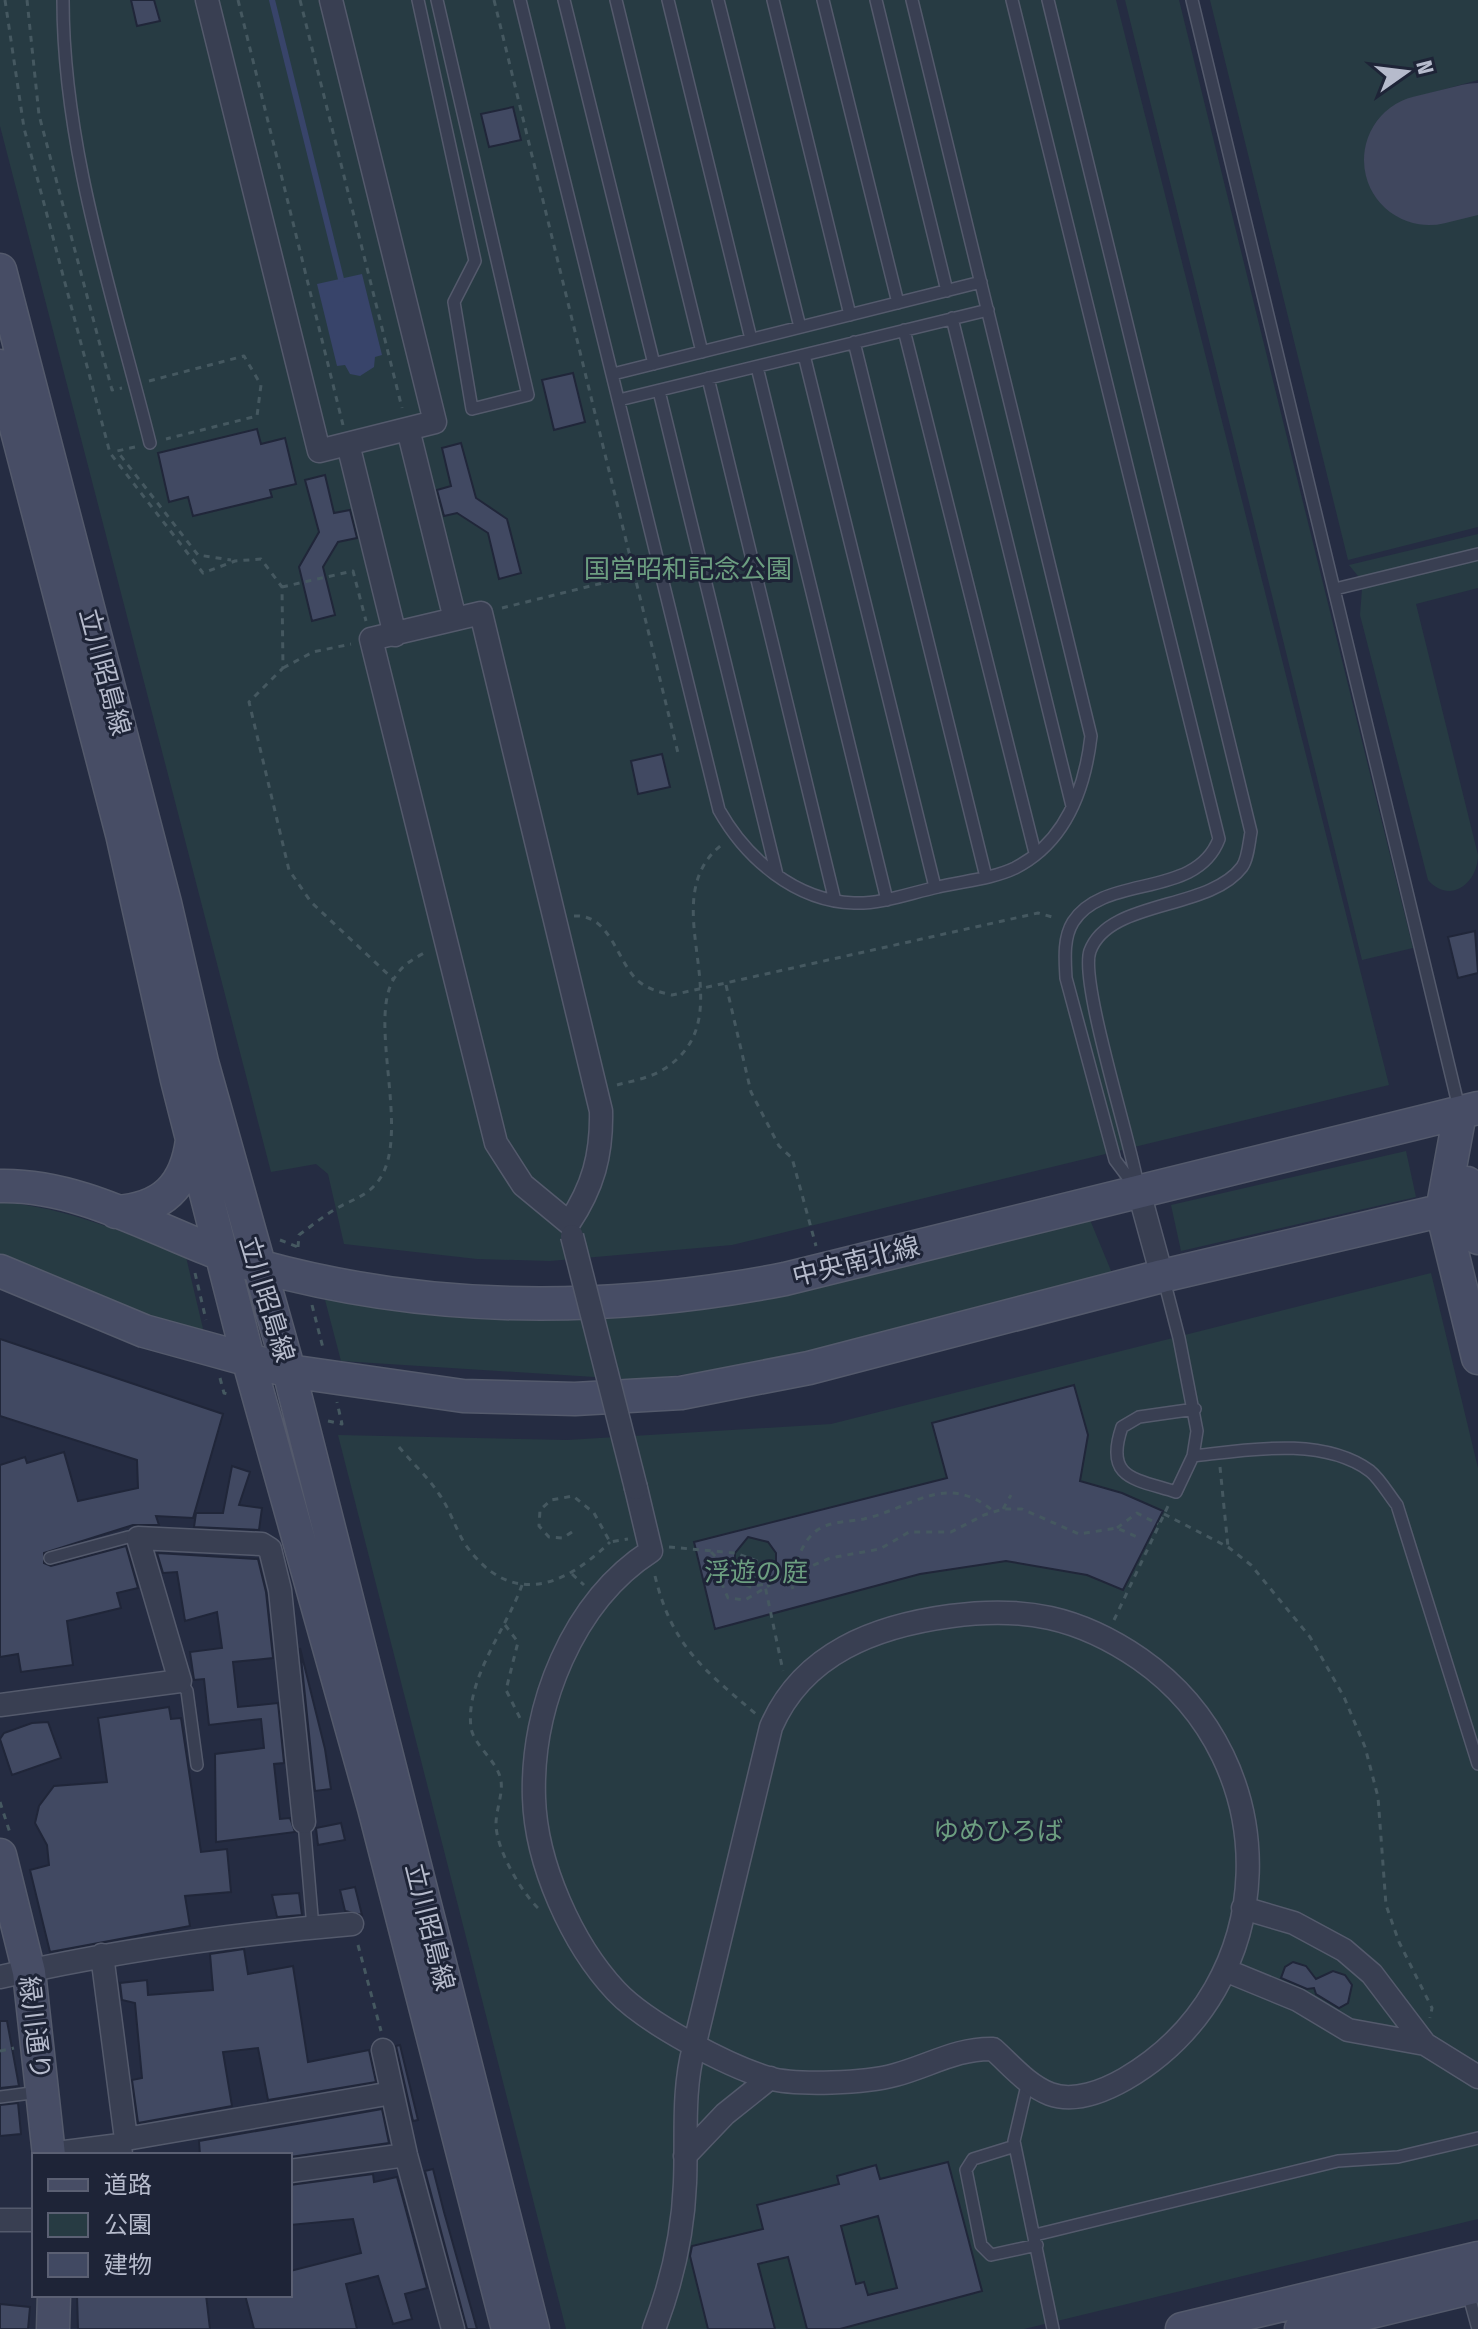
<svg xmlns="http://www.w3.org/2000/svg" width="1478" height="2329" viewBox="0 0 1478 2329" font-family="'Fira Sans Condensed','Noto Sans JP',sans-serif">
	<rect width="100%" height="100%" fill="#252c42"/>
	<path fill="#273b43" d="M0,0H1116L1389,1085L732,1245L550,1261L477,1259L344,1244L328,1174L316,1164L271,1172L0,126Z
		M1125,0H1179L1413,948L1362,960Z
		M1210,0H1478V80L1413,98L1442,219L1478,210V527L1348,560Z
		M1478,534V550L1370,577L1358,576L1349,565Z
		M1478,558V588L1416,604L1478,855C1478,883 1450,905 1428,880L1360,615L1362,589L1370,585Z
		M1406,1151L1416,1197L1181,1251L1171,1205Z
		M0,1202C66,1207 125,1233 186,1257L205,1337L0,1259Z
		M1088,1215L1114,1278L777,1362L642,1380L341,1361L324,1296L539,1318Z
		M1431,1273L1478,1468V2219L1024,2329H566L338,1435L567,1440L831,1424Z"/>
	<path fill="#38446a" d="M362,274L382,355L375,357L374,367L360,376L350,374L345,365L337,366L317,284Z"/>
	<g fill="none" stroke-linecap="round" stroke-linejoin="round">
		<path stroke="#38446a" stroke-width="6" d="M272,0L341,279"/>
		<path stroke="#40475e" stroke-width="130" d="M1429,160L1478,148"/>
	</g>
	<path fill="#414962" stroke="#202639" stroke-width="2" fill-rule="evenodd" d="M131,0H154L160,21L137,26Z
		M513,107L521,140L489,147L481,114Z
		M573,373L585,422L554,430L542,380Z
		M257,429L261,444L285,438L296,484L270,490L272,497L193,516L188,497L169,502L158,453Z
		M461,443L476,498L507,519L521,573L499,579L488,533L457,513L444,516L437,490L451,486L442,448Z
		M325,475L334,513L350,510L357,538L338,542L323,567L335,615L312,621L299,567L319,532L305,480Z
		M662,754L670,787L638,794L631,761Z
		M1475,931L1478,973L1458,978L1448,937Z
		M0,1339L223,1414L193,1518L156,1516L159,1525H133L44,1553V1563L51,1566L126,1546L138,1588L117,1593L121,1608L67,1621L73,1665L21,1672L18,1654L0,1657V1465L25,1457L27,1463L64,1452L78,1501L138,1488L137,1460L0,1416Z
		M1074,1385L1088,1435L1080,1481L1122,1493L1163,1511L1123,1590L1087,1575L1006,1561L920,1574L715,1629L694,1542L947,1478L932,1423ZM748,1537L768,1542L776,1553V1566L762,1580L743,1577L735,1567V1553Z
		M232,1466L250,1472L239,1505L262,1508L259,1530L194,1527L196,1513H223Z
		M157,1553L258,1559L266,1592L273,1658L233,1662L238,1707L278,1703L284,1763L274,1764L280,1819L290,1818L295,1832L216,1842L215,1754L264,1748L261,1719L209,1725L204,1679L194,1680L190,1652L222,1648L217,1612L185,1621L177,1572L163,1573Z
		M300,1648L325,1749L331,1789L315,1791Z
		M169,1707L171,1719L181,1718L201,1852L227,1849L231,1892L185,1896L190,1926L50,1952L30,1870L49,1865L47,1845L35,1823L39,1806L54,1786L107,1782L98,1718Z
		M48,1722L61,1758L12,1775L0,1739L4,1733L32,1723Z
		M341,1823L345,1840L318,1845L316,1828Z
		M355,1887L362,1915L345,1911L340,1890Z
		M299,1893L302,1915L277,1917L272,1895Z
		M244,1949L248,1974L293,1966L308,2062L369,2050L376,2082L268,2100L258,2048L223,2052L232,2106L138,2123L132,2080L142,2078L135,2003L122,2000L120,1983L147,1980L148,1995L213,1990L210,1954Z
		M1293,1962L1306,1966L1316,1979L1333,1971L1345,1975L1352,1985L1348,2003L1339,2008L1316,1994L1314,1988L1307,1989L1281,1978L1285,1967Z
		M0,2021H7L19,2086L0,2088Z
		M400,2045L418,2120L413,2121L396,2046Z
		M18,2103L21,2134L0,2136V2105Z
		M382,2109L389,2143L290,2157L200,2155L199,2141Z
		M948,2162L982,2291L840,2329H807L788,2257L758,2264L775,2329H708L690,2256L692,2246L763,2229L757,2205L839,2184L837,2176L876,2165L880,2179ZM878,2216L897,2288L868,2295L864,2282L856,2284L841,2226Z
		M433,2169L444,2212L477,2329H467L425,2171Z
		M373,2174L374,2182L397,2177L427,2288L405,2294L412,2319L393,2324L378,2276L346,2284L357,2329H254L245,2295H290V2271L361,2253L353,2219L290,2225V2185Z
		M77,2295H206L210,2329H78Z
		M0,2304L30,2307L28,2329H0Z"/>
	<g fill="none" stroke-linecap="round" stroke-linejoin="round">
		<defs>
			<path id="lane" d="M63,0C63,150 114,299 150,443
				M418,0L475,261L454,302L472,409L528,395L437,0
				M520,0L719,810C746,858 795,901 854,903C882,904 910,893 938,887C963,881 992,879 1015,868C1066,842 1085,788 1091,736L912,0
				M564,0L654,364
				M616,0L702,352
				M668,0L751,339
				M718,0L800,327
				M773,0L850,315
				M823,0L898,303
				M876,0L947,291
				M1012,0L1219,839C1196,900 1104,873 1073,922C1063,938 1065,960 1066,978L1115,1160L1136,1188
				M1048,0L1251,832C1249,842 1248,859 1242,867C1209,911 1109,899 1090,951C1079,982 1132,1145 1139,1191
				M1192,0L1459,1108
				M952,318L1072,806
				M904,330L1035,853
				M854,342L986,877
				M804,355L935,887
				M757,367L887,900
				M613,374L981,282
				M708,378L835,901
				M659,391L777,875
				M619,400L988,310
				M1335,589L1478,554
				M1163,1276L1179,1338L1197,1431L1193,1456L1176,1492C1135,1479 1104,1479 1122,1427L1139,1417L1195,1409
				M1193,1456C1247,1450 1322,1436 1370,1471C1380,1479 1389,1495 1397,1505L1478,1764
				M50,1558L128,1537L138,1538
				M180,1681L187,1691L197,1765
				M304,1822L313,1928
				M1028,2081L1014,2141L1053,2329
				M0,2097L39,2092
				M1015,2146L973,2159L966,2170L981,2245L991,2255L1037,2245
				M1035,2235L1338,2161L1398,2157L1478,2138
				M1467,2289L1478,2329"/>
			<path id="street" d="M207,0L319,451L435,422L331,0
				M408,429L455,619
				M348,444L395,635
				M481,613L601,1111C602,1155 593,1187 569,1223L523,1185L496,1143L371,639Z
				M1139,1192L1162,1276
				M636,1488L651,1551C572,1602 531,1707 534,1798C536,1864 572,1944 616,1991C646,2023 726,2065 768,2078C797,2086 866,2083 895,2075C929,2066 957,2048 993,2049C1011,2065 1027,2085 1050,2094C1074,2103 1104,2091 1125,2079C1283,1987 1289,1763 1140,1659C1079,1617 1024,1606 951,1616C876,1626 803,1653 771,1727L694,2047C682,2093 687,2136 685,2183C683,2234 672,2282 654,2329
				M0,1705L180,1681L138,1538L262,1544L270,1549L280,1590L304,1822
				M1243,1908L1294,1923L1344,1950L1372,1974L1425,2044L1478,2077
				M102,1955L126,2139
				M1225,1970L1298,2000L1348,2030L1425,2044
				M0,1977C116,1951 233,1934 352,1924
				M383,2050L406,2155L453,2329
				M120,2145L126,2139L392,2093
				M49,2154L120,2145L121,2155
				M685,2156L725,2114L770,2078
				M290,2171L406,2155
				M0,2220H34"/>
			<path id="secondary" d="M0,270L165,903L202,1062L289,1371L533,2329
				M0,366L122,834L177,1080L249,1362L374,1808L508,2329
				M1460,1113L1442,1211L1478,1358
				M1467,1183L1478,1238
				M0,1186C91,1184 173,1243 258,1266C431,1314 610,1313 785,1279L1478,1108
				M116,1212C163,1209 186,1186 192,1140
				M0,1271L144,1331L289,1371L463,1396L575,1399L681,1393L809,1368L1162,1276L1478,1202
				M0,1855L29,1972L49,2155
				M53,2329L54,2295
				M1182,2329L1478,2258
				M1301,2329L1478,2286"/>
		</defs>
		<use href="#lane" stroke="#545a6c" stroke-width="14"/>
		<use href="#street" stroke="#545a6c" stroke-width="25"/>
		<use href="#secondary" stroke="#545a6c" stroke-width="35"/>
		<path stroke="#455860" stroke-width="3" stroke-dasharray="6 6" stroke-linecap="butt" d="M5,0L24,128L110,453L203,573L235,561L261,559L282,587L283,668L249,702L289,870L311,902L393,979
			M27,0L39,115L112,390L122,388
			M238,0L343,425
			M300,0L402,408
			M494,0L678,753
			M149,381L244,356L261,385L257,416L166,439
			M135,447L117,451L198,555L231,560
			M282,587L353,571L366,621
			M502,608L635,575
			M283,668L313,652L351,644
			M574,916C610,914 616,959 637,980C647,989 659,992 672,995L1038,913L1056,918
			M726,985L751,1092L779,1146L792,1158L816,1246
			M617,1085C632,1081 650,1078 664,1069C750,1015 647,900 724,843
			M280,1240L298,1247L299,1251
			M298,1247L299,1235C310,1227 322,1217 334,1210C350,1200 367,1197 379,1180C412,1134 366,1019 395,977C403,964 415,958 428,951
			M195,1273L206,1320
			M312,1305L323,1348
			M220,1378L224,1393L232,1395
			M328,1421L342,1424L337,1402
			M399,1447C412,1463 428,1477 439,1494C450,1509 455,1528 465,1544C509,1607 562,1589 610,1542
			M1220,1467L1228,1547
			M1003,1509L1011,1495
			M1164,1514L1228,1547L1251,1565L1310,1637L1344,1697L1365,1747L1378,1797L1386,1905L1399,1942L1432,2008L1430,2018
			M1117,1528L1137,1513L1158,1524
			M572,1532L563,1538L549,1537L539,1526L540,1510L551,1500L573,1496L594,1513L610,1542L628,1539
			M669,1547L735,1553L760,1562L783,1671
			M711,1552L739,1581L750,1587L775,1582L830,1558L880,1549L909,1532H951L984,1515L1003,1509H1022L1079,1534L1117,1528L1137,1537
			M729,1572L722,1584L728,1598L745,1600L770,1585
			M792,1573C798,1558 803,1541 816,1531C829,1521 849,1522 864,1519C912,1508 945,1472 992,1510
			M572,1574L584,1585
			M788,1575L793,1589
			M655,1576C672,1646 703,1669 756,1714
			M522,1585C507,1628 465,1679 471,1728C474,1746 498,1761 501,1781C503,1794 496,1810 496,1824C496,1849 521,1892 539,1909
			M1114,1620L1169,1504
			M505,1625L518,1642L506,1690L521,1720
			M0,1802L10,1833
			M358,1945L381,2031
			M0,2051L14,2048
			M33,2176L34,2189"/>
		<use href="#lane" stroke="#393f52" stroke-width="11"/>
		<use href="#street" stroke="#393f52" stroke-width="22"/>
		<use href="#secondary" stroke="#474d65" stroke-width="32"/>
		<defs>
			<path id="street-bridge" d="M572,1236L636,1488"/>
		</defs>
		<use href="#street-bridge" stroke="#545a6c" stroke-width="25" stroke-linecap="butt"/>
		<use href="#street-bridge" stroke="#393f52" stroke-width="22"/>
	</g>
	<g text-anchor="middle" stroke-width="6" stroke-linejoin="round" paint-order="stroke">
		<g font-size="26" fill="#6c9e80" stroke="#1e2437">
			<text x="688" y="578">国営昭和記念公園</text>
			<text x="756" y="1581">浮遊の庭</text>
			<text x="998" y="1840">ゆめひろば</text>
		</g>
		<g font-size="26" fill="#b6bbcc" stroke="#1e2437">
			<text transform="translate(105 672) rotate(75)" y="9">立川昭島線</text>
			<text transform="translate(856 1261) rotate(-14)" y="9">中央南北線</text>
			<text transform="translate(267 1299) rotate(73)" y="9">立川昭島線</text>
			<text transform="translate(430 1927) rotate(76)" y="9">立川昭島線</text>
			<text transform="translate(35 2028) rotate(83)" y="9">緑川通り</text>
		</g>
	</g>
	<rect x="32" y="2153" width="260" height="144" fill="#1e2437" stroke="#5b6073" stroke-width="2"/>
	<rect x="48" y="2179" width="40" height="12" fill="#474d65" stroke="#5b6073" stroke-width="2"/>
	<text x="104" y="2193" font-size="24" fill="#b6bbcc">道路</text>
	<rect x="48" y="2213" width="40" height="24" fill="#273b43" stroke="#5b6073" stroke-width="2"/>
	<text x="104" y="2233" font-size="24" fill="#b6bbcc">公園</text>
	<rect x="48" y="2253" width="40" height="24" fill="#414962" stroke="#5b6073" stroke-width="2"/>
	<text x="104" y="2273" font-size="24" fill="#b6bbcc">建物</text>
	<g transform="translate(1406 72) rotate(76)" stroke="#1e2437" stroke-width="6" paint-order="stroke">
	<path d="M0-6L14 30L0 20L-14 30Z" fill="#b6bbcc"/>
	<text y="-12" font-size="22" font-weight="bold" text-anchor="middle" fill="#b6bbcc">N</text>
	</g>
</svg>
